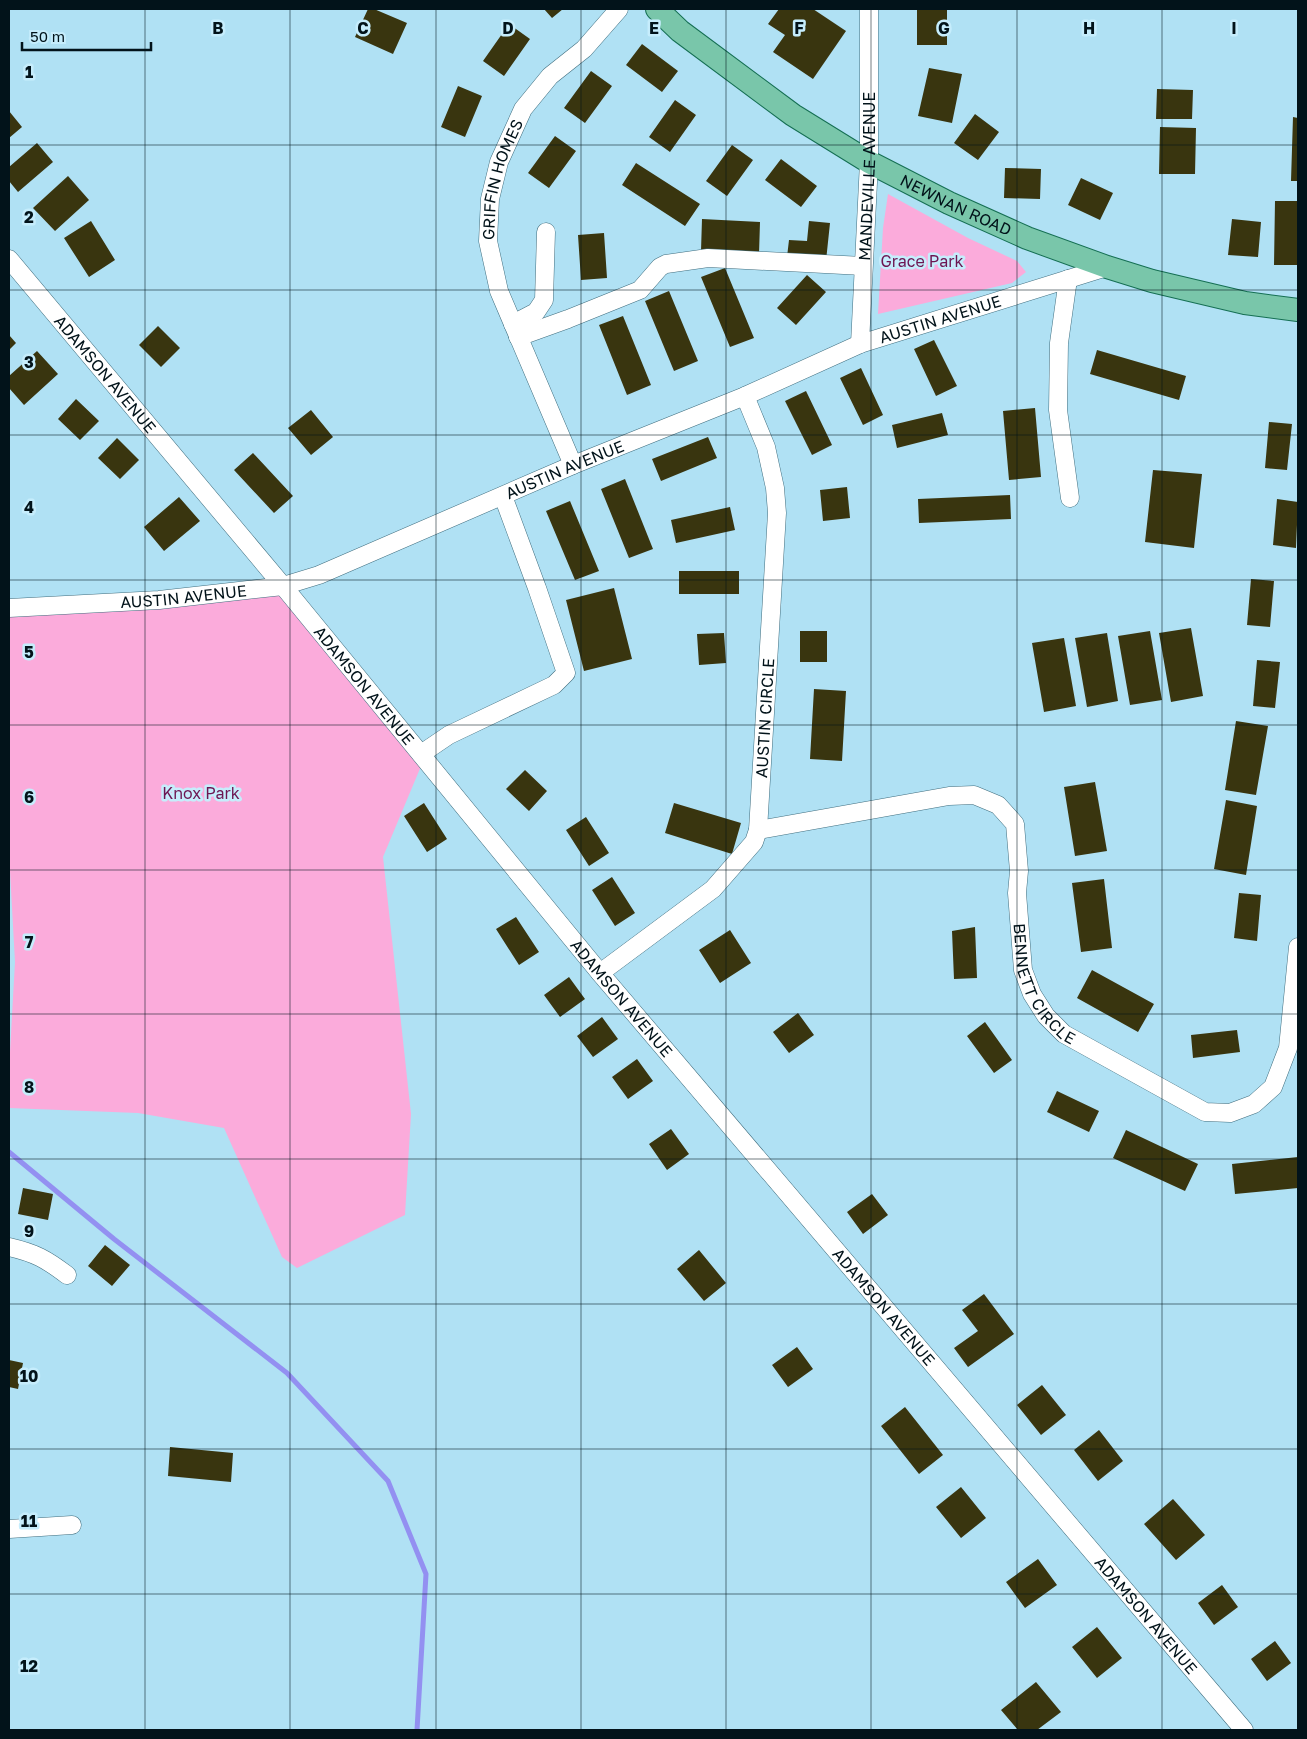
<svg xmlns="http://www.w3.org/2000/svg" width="1307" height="1739" viewBox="0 0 1307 1739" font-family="'Golos Text',sans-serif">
	<rect width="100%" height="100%" fill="#b0e1f4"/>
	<path fill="#fbabdb" d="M888,194L968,238L1017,261L1026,272L1012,283L878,314L883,228Z
		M283,586L424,759L383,857L411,1114L405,1215L297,1268L282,1257L224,1128L138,1113L9,1108V1070L15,962L9,853V608Z"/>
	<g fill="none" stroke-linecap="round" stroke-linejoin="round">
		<path stroke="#9390f1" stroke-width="5" d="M9,1152L114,1239L287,1373L388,1481L426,1574L417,1730"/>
	</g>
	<path fill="#39350f" d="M368,9H374L407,23L393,54L355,37Z
		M544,9H563L552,18Z
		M779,9H813L846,31L813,79L773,52L785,35L768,24Z
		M917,10H947V45H917Z
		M509,24L530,39L504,76L483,61Z
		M642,44L678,71L662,92L626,65Z
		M929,68L962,74L952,123L918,116Z
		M591,71L612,86L585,123L564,108Z
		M458,86L482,96L465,137L441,127Z
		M1157,89L1193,90L1192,119H1156Z
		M675,100L696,115L670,152L649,137Z
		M9,111L22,127L9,138Z
		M975,114L999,132L978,160L954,143Z
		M1293,117L1298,118V181H1291Z
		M1160,127L1196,128L1195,174H1159Z
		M555,136L576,151L549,188L528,173Z
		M37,143L53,162L18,192L9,181V167Z
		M732,145L753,160L727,196L706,181Z
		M781,159L817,186L801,207L765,180Z
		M636,163L700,204L685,226L622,185Z
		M1005,168L1041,169L1040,199L1004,198Z
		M68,176L89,200L55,231L33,208Z
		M1081,178L1113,193L1100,220L1068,205Z
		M1275,201H1298V265H1274Z
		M702,219L760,222L759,254L701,251Z
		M1232,219L1261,222L1258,257L1228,255Z
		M91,221L115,260L89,277L64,238Z
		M809,221L830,223L826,261L787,257L789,240L807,241Z
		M604,233L607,278L581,280L578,235Z
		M725,268L754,338L730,347L701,277Z
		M807,275L826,292L796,325L777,308Z
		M669,291L698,361L674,371L645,301Z
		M623,316L651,385L627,395L599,325Z
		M158,326L180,348L161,367L139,345Z
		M9,335L16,343L9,350Z
		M934,340L957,386L936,396L914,349Z
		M1097,350L1186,376L1179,400L1090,374Z
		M37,351L58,374L24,405L9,388V376Z
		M861,368L883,415L863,425L840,378Z
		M806,391L832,445L812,455L785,401Z
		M76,399L99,421L80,440L58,419Z
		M1035,408L1041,477L1009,480L1003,411Z
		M311,410L333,437L311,455L288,428Z
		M942,413L948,435L897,448L892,425Z
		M1269,422L1292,424L1287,470L1265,468Z
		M708,437L717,458L661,481L652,459Z
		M117,438L139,460L120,479L98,458Z
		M253,453L293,496L274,513L234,470Z
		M1153,470L1202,474L1194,548L1145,542Z
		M625,479L653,549L629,558L601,489Z
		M847,487L850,518L823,521L820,490Z
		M1010,495L1011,519L919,523L918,499Z
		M179,497L200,521L164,551L144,527Z
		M1277,499L1298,502L1296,548L1273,545Z
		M570,501L599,571L575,580L546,511Z
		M730,507L735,530L676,543L671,520Z
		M679,571H739V594H679Z
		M1251,579L1274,581L1270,627L1247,625Z
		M614,588L632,659L584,671L566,600Z
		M1191,628L1203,696L1171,702L1159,633Z
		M800,631H827V662H800Z
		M1150,631L1162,700L1130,705L1118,636Z
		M724,633L726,663L699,665L697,634Z
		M1107,633L1118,701L1087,707L1075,638Z
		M1064,638L1076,706L1044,712L1032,643Z
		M1257,660L1280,662L1275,708L1253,706Z
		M814,689L846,691L842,761L810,759Z
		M1236,721L1268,726L1256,795L1225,790Z
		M525,770L547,791L529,811L506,789Z
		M1095,782L1107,851L1075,856L1064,787Z
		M1226,800L1257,806L1246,875L1214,869Z
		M424,803L447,839L427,852L404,816Z
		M674,803L741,823L732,854L665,833Z
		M586,817L609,853L589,866L566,830Z
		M612,877L635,913L615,926L592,890Z
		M1104,879L1112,948L1081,952L1072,883Z
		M1239,893L1261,895L1257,941L1234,938Z
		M516,917L539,952L519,965L496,929Z
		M975,927L977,978L954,979L952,931Z
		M730,930L751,963L720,983L699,950Z
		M1092,970L1154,1004L1138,1032L1077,998Z
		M569,977L585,999L560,1017L544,995Z
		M798,1013L814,1035L789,1053L773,1032Z
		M602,1017L618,1039L593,1057L577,1036Z
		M985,1022L1012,1060L994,1073L967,1036Z
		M1237,1030L1240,1052L1193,1058L1191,1035Z
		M637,1059L653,1081L628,1099L612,1077Z
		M1057,1091L1099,1111L1089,1132L1047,1112Z
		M671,1129L689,1154L667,1170L649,1144Z
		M1126,1130L1198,1164L1185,1191L1113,1158Z
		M1298,1157V1188L1235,1194L1232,1164Z
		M23,1188L53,1194L48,1220L18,1214Z
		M872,1194L888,1215L863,1234L847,1212Z
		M105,1245L130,1265L112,1286L88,1266Z
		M699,1250L726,1283L704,1301L677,1269Z
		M984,1294L1014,1334L968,1367L954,1348L978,1331L962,1310Z
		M797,1347L813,1369L788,1387L772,1365Z
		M9,1360L23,1363L18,1389L9,1387Z
		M1042,1385L1066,1415L1041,1435L1017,1405Z
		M905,1407L943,1455L919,1474L881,1426Z
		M1099,1430L1123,1461L1098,1481L1074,1450Z
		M170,1447L233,1453L231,1482L168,1476Z
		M961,1487L986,1518L961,1538L936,1507Z
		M1173,1499L1205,1535L1176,1560L1144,1524Z
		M1038,1559L1057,1585L1025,1608L1006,1582Z
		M1222,1585L1238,1607L1214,1625L1198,1603Z
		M1097,1627L1122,1658L1097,1678L1072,1647Z
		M1275,1641L1291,1663L1267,1681L1251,1659Z
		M1036,1682L1061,1712L1037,1730H1018L1001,1710Z"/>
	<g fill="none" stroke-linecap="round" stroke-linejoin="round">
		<defs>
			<g id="minor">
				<path id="s1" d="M9,259L283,586L600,973L1244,1730"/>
				<path d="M1068,279L1059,343L1058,410L1070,498"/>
				<path d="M513,324L536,312L544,300L546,232"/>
				<path d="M518,337L568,319L640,290L660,267L666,264L708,258L863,266"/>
				<path id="s2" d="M860,344L869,162V9"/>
				<path id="s3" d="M573,465L499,291L488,241L490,199L499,162L523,109L550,76L584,49L619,9"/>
				<path id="s4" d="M9,608L159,600L283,586L319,575L573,465L745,396L860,344L1107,267"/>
				<path d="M421,754L449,735L554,685L566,673L537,588L503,496"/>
				<path id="s5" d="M758,830L949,796L974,795L998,805L1015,824L1019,871L1017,893L1023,970L1032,994L1046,1016L1064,1034L1205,1112L1230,1113L1254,1104L1273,1087L1288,1048L1298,947"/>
				<path id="s6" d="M600,973L713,889L754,842L758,830L777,513L775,488L766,447L745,396"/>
				<path d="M9,1247C35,1253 46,1259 67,1275"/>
				<path d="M9,1529L72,1525"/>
			</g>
			<g id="major">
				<path id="s7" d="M657,9L680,31L793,115L869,162L949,203L1027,238L1107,267L1152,281L1245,303L1298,310"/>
			</g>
		</defs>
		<use href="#minor" stroke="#406e7f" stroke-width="19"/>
		<use href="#major" stroke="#156f53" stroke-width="24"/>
		<use href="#minor" stroke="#fff" stroke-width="18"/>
		<use href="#major" stroke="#79c6aa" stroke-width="22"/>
	</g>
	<path fill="none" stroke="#02131a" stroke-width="1" stroke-opacity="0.55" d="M145,9V1730M290,9V1730M436,9V1730M581,9V1730M726,9V1730M871,9V1730M1017,9V1730M1162,9V1730M9,145H1298M9,290H1298M9,435H1298M9,580H1298M9,725H1298M9,870H1298M9,1014H1298M9,1159H1298M9,1304H1298M9,1449H1298M9,1594H1298"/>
	<g text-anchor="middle" stroke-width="5" stroke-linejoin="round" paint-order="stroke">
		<g font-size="16" fill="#02131a" stroke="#c6edfc">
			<text dy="6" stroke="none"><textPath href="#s2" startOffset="168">MANDEVILLE AVENUE</textPath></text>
			<text dy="6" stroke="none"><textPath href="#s3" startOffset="304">GRIFFIN HOMES</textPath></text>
			<text dy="6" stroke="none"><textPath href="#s7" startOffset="359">NEWNAN ROAD</textPath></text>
			<text dy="6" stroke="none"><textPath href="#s4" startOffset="985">AUSTIN AVENUE</textPath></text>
			<text dy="6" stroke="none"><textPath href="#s1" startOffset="150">ADAMSON AVENUE</textPath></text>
			<text dy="6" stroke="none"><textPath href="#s4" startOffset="580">AUSTIN AVENUE</textPath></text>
			<text dy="6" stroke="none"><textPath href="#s4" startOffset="175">AUSTIN AVENUE</textPath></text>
			<text dy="6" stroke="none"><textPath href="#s1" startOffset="555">ADAMSON AVENUE</textPath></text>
			<text dy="6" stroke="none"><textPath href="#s6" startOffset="328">AUSTIN CIRCLE</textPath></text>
			<text dy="6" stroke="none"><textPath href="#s5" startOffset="438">BENNETT CIRCLE</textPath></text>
			<text dy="6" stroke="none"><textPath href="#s1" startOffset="960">ADAMSON AVENUE</textPath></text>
			<text dy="6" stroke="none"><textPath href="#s1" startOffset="1365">ADAMSON AVENUE</textPath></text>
			<text dy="6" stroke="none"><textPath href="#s1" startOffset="1770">ADAMSON AVENUE</textPath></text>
		</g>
		<g font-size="16" fill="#6d1652" stroke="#c6edfc">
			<text x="922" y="267">Grace Park</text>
			<text x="201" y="799">Knox Park</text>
		</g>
	</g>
	<g font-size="16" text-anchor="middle" font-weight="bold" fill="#02131a" stroke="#c6edfc" stroke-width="5" stroke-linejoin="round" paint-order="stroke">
		<text x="218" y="34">B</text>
		<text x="363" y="34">C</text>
		<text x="508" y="34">D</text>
		<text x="654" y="34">E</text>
		<text x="799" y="34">F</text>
		<text x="944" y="34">G</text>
		<text x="1089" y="34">H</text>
		<text x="1234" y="34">I</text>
		<text x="29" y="78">1</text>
		<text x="29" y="223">2</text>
		<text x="29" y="368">3</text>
		<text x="29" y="513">4</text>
		<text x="29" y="658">5</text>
		<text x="29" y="803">6</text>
		<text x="29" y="948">7</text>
		<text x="29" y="1093">8</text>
		<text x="29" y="1237">9</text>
		<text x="29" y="1382">10</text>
		<text x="29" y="1527">11</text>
		<text x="29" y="1672">12</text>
	</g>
	<rect width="1307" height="1739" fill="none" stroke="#02131a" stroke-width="20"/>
	<path d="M22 42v8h129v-8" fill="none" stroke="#02131a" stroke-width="2.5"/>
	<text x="30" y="42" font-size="15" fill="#02131a" stroke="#c6edfc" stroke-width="4" paint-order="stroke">50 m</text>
</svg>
